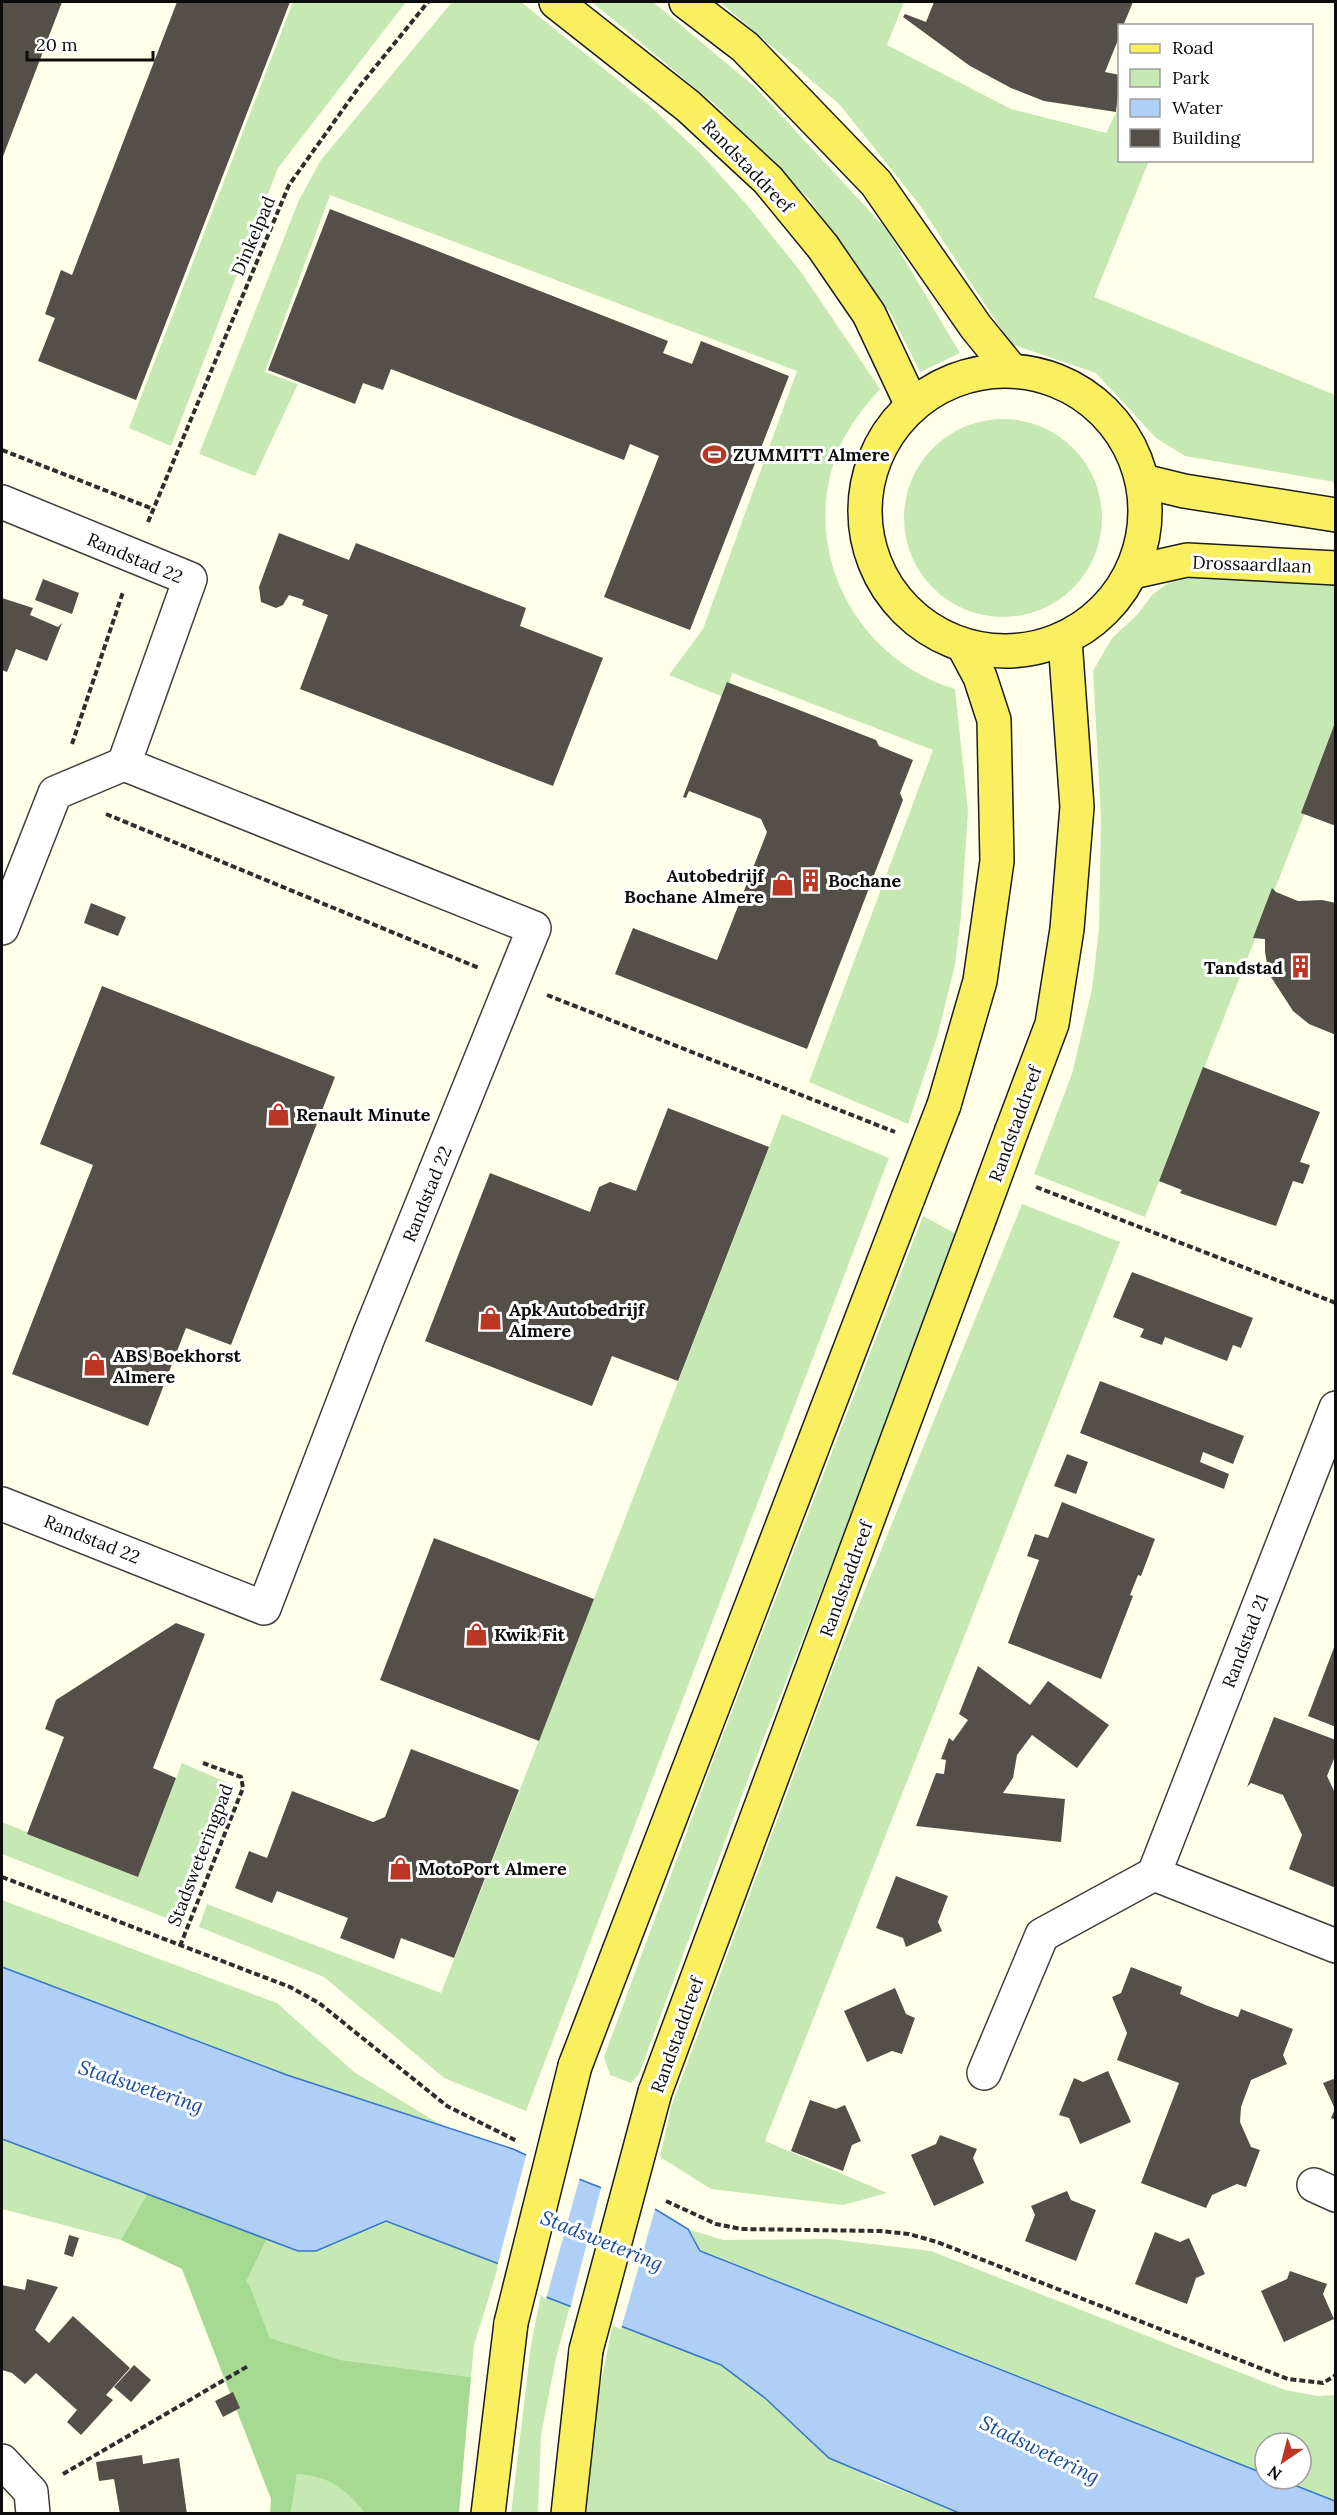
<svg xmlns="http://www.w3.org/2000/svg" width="1337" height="2515" viewBox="0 0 1337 2515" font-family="Lora,serif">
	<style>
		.green { fill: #c6e9b4 }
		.forest { fill: #a6da93 }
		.water { fill: #afcff6; stroke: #3575ce; stroke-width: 1.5 }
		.pier { fill: #ffffea }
		.building { fill: #544f48 }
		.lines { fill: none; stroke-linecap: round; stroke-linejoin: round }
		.minor-casing { stroke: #3f3f3f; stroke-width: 36 }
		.major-casing { stroke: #1d1d1d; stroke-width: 36 }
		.path { stroke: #2e2e2e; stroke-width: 4; stroke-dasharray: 6 3; stroke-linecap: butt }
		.minor { stroke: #fff; stroke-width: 33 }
		.major { stroke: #faf05f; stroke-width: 33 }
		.major-bridge-casing { stroke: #1d1d1d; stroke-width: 36; stroke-linecap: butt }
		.major-bridge { stroke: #faf05f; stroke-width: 33 }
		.labels { text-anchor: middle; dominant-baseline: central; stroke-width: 6; stroke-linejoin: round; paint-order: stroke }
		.street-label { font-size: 18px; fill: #0c0c0c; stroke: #fff }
		.poi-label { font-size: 18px; font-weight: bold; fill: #0c0c0c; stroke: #fff; text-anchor: start }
		.water-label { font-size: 20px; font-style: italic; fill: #15499d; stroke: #fff }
	</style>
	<rect width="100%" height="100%" fill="#ffffea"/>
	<g class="green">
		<polygon points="293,2 406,2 278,168 171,446 129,428"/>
		<path d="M452,2h69l128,103 52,49 46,51 54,67 79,117c-15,17 -29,34 -39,55 -45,100 12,214 114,245l13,122 -7,105 -6,49 -17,69 -30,90 -99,-42 124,-332 -201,-77 -6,25 -57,-23 34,-46 94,-258 -467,-176 -65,177 33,12 -43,92 -56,-22 100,-254 22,-40z"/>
		<polygon points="592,2 653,2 755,87 887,230 960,353 920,372 891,314 809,199 718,107"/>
		<polygon points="720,2 904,2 887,45 1011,109 1106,133 1119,107 1120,160 1149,161 1094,297 1335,395 1335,482 1185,456 1156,438 1096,373 1011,344 919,204 840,105"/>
		<circle cx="1003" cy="518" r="99"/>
		<polygon points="1213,573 1335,582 1335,737 1145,1217 1034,1174 1072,1074 1092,989 1099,929 1101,816 1093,671 1112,638 1138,614 1152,595 1168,583"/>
		<polygon points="782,1114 889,1158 526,2111 444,2078 324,1977 199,1927 207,1904 441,1993"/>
		<polygon points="1022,1204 1120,1242 765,2141 887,2193 843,2205 711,2189 660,2157 671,2107 836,1661"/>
		<polygon points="923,1216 960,1236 751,1771 639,2074 631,2083 610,2075 604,2057 711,1766"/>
		<polygon points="182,1763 228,1783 174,1921 2,1854 2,1822 138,1877"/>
		<polygon points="2,1900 277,2003 354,2072 448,2129 287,2075 2,1967"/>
		<polygon points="2,2139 147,2194 121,2240 2,2209"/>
		<polygon points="386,2221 499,2264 474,2345 471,2377 341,2360 270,2338 249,2284 246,2282 267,2239 298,2251 316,2251"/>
		<polygon points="688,2229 723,2240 830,2239 931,2251 1285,2390 1318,2396 1335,2395 1335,2501 1279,2479 1301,2479 1301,2443 1265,2443 1265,2474 700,2251"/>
		<polygon points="541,2295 570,2306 556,2358 541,2435 538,2513 511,2514 531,2345"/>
		<polygon points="613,2322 721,2365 873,2479 959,2513 586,2514 597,2403"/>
		<path d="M297,2474c35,4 46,13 68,39l-74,1z"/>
	</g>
	<path class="forest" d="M147,2194l120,45 -21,43 3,2 21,54 71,22 130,17 -12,136h-94c-22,-26 -33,-35 -68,-39l-6,39h-21l1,-14 -89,-230 -61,-29z"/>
	<polygon class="water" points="2,1967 287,2075 513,2149 579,2179 655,2209 688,2229 700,2251 1265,2474 1265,2479 1279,2479 1335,2501 1335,2513 959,2513 829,2458 765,2398 721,2365 541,2295 499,2264 386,2221 316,2251 298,2251 2,2139"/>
	<g class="pier">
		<polygon points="527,2152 580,2177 546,2299 497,2267"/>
		<polygon points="602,2184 656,2206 621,2329 570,2309"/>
	</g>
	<g class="building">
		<polygon points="2,2 62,2 2,159"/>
		<polygon points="177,2 290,2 136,400 38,361 55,318 45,314 61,270 72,275"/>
		<polygon points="934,2 1133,2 1123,26 1120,26 1120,35 1105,72 1120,75 1116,112 1044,101 1011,88 970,66 903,17 905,14 926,22"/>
		<polygon points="330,209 668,341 663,353 692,364 701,341 789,376 690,630 604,597 659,456 630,444 624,460 391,369 383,390 363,383 355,404 268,370"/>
		<polygon points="279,533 349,560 356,543 526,608 520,626 603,658 553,786 300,689 328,615 302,605 304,600 289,595 283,605 276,608 261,602 259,587"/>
		<polygon points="43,579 79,593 72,614 35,600"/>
		<polygon points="2,598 33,608 30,615 58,627 62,623 47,661 16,649 7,672 2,670"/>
		<polygon points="727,682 876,740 879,746 913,760 900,793 903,800 807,1049 615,974 633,928 717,960 767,832 761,819 689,791 686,798 683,797"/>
		<polygon points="1335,723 1336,723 1336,826 1301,813"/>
		<polygon points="1272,888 1276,892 1298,901 1322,900 1336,903 1336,1035 1309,1024 1293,1011 1269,974 1265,952 1265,939 1253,938"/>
		<polygon points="91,903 126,917 118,936 84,923"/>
		<polygon points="102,986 335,1077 231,1345 186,1328 148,1426 12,1374 93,1165 40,1144"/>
		<polygon points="1203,1067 1320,1112 1300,1162 1310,1165 1303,1184 1293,1181 1276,1226 1180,1193 1182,1190 1159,1181"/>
		<polygon points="668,1108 769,1147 678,1381 612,1356 592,1406 425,1341 490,1173 590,1212 599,1187 610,1182 636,1191"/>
		<polygon points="1132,1272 1253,1318 1241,1348 1233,1345 1227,1361 1165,1337 1162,1345 1140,1337 1144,1329 1113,1317"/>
		<polygon points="1100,1381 1244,1436 1233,1464 1203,1452 1200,1462 1229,1474 1224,1489 1080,1433"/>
		<polygon points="1067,1454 1088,1462 1076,1494 1054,1486"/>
		<polygon points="1062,1502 1155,1539 1141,1576 1138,1575 1130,1595 1133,1596 1101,1679 1008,1643 1039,1560 1027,1556 1035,1534 1048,1538"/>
		<polygon points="434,1538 594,1599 539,1741 380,1680"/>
		<polygon points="176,1623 205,1634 153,1768 176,1778 138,1877 27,1834 64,1737 45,1729 56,1700"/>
		<polygon points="1335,1645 1336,1645 1336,1727 1308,1716"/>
		<polygon points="978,1666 1030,1705 1048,1681 1109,1725 1077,1768 1032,1735 1017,1755 1013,1778 1003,1793 1065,1799 1061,1842 916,1826 936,1773 944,1774 946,1760 941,1759 949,1738 953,1741 968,1720 959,1714"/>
		<polygon points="1274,1717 1336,1740 1336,1754 1327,1776 1336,1795 1336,1888 1289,1869 1302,1835 1283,1795 1251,1783 1247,1787"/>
		<polygon points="411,1749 519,1790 454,1958 401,1938 394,1959 340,1938 348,1918 277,1891 272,1903 235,1888 249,1851 267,1858 292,1791 373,1822 385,1817"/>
		<polygon points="896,1876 948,1896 938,1922 942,1931 906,1947 903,1938 876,1928"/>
		<polygon points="1131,1967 1182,1987 1180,1994 1208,2006 1238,2017 1241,2009 1293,2029 1283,2055 1287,2064 1251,2080 1241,2107 1240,2122 1251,2147 1260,2150 1246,2187 1237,2184 1212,2195 1206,2208 1141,2183 1179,2083 1117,2060 1127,2033 1112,1997 1121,1993"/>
		<polygon points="895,1988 906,2014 915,2018 902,2054 892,2051 867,2062 844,2011"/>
		<polygon points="1108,2071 1131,2122 1080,2144 1069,2118 1059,2115 1074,2078 1083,2082"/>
		<polygon points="1336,2078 1336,2120 1331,2118 1335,2109 1323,2083"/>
		<polygon points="810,2100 836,2109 845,2105 861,2141 852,2145 843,2171 791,2151"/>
		<polygon points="940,2135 977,2149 973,2158 984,2183 934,2206 911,2155 936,2144"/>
		<polygon points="1067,2191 1071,2200 1096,2210 1076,2261 1025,2241 1035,2215 1031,2206"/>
		<polygon points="1155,2232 1180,2242 1189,2238 1205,2274 1196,2278 1187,2304 1135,2284"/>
		<polygon points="69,2235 79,2238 73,2257 64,2254"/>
		<polygon points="1290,2271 1327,2284 1323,2294 1334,2319 1284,2342 1261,2291 1287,2279"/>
		<polygon points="27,2279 58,2287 35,2330 49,2343 73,2316 130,2368 106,2395 113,2400 81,2435 67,2422 77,2410 36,2373 25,2384 12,2373 2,2370 2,2285 25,2290"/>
		<polygon points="134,2365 151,2380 131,2402 114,2387"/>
		<polygon points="233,2392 240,2408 223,2417 215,2401"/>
		<polygon points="142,2455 143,2464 179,2458 187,2514 120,2514 114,2479 99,2481 96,2462"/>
	</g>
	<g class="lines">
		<defs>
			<g id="minor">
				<polyline points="2,502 190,579 124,764 534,928 369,1335 264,1608 2,1504"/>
				<polyline points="2,928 55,793 124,764"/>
				<polyline points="1154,1874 1336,1408"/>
				<polyline points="984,2073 1042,1935 1154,1874 1336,1946"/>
				<polyline points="1314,2185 1336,2195"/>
				<polyline points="2,2461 31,2492 33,2514"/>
			</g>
			<g id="major">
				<polyline points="556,2 688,106 768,180 823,247 869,314 911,403"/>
				<polyline points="686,2 745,47 876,183 976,327 1011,370"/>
				<circle cx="1005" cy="511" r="140"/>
				<polyline points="1143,481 1184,491 1336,515"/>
				<polyline points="1133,572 1187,560 1336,568"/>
				<polyline points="944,1105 980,981 997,861 994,720 980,677 964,647"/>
				<polyline points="1012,1130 1052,1024 1067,929 1077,807 1065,640"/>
				<polyline points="575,2066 908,1198"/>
				<polyline points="655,2092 977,1225"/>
				<polyline points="488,2514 511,2323"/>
				<polyline points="568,2514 586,2350"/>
			</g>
		</defs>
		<use href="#minor" class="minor-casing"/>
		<use href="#major" class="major-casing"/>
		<g class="path">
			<polyline points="2,450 153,509"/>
			<polyline points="148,522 289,185 359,87 428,2"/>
			<polyline points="72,744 123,592"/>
			<polyline points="106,814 479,968"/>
			<polyline points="547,995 895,1132"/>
			<polyline points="1036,1187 1336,1303"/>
			<polyline points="2,1877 290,1987 319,2003 447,2106 517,2141"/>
			<polyline points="180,1946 243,1788 241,1777 203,1763"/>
			<polyline points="666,2201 716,2224 741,2229 880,2231 909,2234 937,2242 1288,2379 1323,2383 1336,2375"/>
			<polyline points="63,2474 248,2366"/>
		</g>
		<use href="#minor" class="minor"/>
		<use href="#major" class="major"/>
		<defs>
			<g id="major-bridge">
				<polyline points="908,1198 944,1105"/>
				<polyline points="977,1225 1012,1130"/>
				<polyline points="511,2323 575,2066"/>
				<polyline points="586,2350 655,2092"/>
			</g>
		</defs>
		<use href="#major-bridge" class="major-bridge-casing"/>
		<use href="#major-bridge" class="major-bridge"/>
	</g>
	<defs>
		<symbol id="stadium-bare" viewBox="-9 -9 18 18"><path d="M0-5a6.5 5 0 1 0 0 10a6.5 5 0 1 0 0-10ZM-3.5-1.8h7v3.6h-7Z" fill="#bc3723" stroke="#fff" stroke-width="2.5" paint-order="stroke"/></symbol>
		<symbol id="building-bare" viewBox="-9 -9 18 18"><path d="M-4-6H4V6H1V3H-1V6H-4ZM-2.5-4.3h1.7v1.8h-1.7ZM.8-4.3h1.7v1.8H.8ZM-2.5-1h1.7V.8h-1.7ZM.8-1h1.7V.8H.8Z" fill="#bc3723" stroke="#fff" stroke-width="2.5" paint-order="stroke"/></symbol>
		<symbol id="shop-bare" viewBox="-9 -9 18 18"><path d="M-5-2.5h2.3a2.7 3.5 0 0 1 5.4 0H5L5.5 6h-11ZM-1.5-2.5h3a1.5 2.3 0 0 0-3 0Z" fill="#bc3723" stroke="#fff" stroke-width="2.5" paint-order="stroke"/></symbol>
	</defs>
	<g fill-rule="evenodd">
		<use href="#stadium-bare" x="698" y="438" width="33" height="33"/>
		<use href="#building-bare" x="794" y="864" width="33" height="33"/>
		<use href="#shop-bare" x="766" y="868" width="33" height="33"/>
		<use href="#building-bare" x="1284" y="950" width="33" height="33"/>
		<use href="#shop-bare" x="262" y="1098" width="33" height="33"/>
		<use href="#shop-bare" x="474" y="1302" width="33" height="33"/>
		<use href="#shop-bare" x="78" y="1348" width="33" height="33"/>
		<use href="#shop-bare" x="460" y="1618" width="33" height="33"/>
		<use href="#shop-bare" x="384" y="1852" width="33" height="33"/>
	</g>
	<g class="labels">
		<g class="street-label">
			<text transform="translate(748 166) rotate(46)">Randstaddreef</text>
			<text transform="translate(253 236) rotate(-67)">Dinkelpad</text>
			<text transform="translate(135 558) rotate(23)">Randstad 22</text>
			<text transform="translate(1252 564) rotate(2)">Drossaardlaan</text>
			<text transform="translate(1015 1124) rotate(-70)">Randstaddreef</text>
			<text transform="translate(427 1194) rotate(-68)">Randstad 22</text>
			<text transform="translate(92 1539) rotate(22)">Randstad 22</text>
			<text transform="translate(846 1579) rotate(-70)">Randstaddreef</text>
			<text transform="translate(1245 1641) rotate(-69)">Randstad 21</text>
			<text transform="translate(200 1855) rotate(-69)">Stadsweteringpad</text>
			<text transform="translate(677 2035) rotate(-70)">Randstaddreef</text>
		</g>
		<g class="poi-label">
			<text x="733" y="454">ZUMMITT Almere</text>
			<text x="764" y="875" text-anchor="end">Autobedrijf<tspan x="764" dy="21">Bochane Almere</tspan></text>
			<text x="828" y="880">Bochane</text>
			<text x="1283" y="967" text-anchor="end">Tandstad</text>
			<text x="296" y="1114">Renault Minute</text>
			<text x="509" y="1309">Apk Autobedrijf<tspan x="509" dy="21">Almere</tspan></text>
			<text x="113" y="1355">ABS Boekhorst<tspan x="113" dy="21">Almere</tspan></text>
			<text x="494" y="1634">Kwik Fit</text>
			<text x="418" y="1868">MotoPort Almere</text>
		</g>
		<g class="water-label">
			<text transform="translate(141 2086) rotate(18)">Stadswetering</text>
			<text transform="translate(602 2240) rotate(22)">Stadswetering</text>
			<text transform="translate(1040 2449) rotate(26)">Stadswetering</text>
		</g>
	</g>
	<rect width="1337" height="2515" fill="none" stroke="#0c0c0c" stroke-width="6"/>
	<rect x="1118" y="24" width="195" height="138" fill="#ffffff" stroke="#9e9e9e" stroke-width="1.5"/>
	<rect x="1130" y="44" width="30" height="9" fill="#faf05f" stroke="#9e9e9e" stroke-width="1.5"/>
	<text x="1172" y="54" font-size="18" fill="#0c0c0c">Road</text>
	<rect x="1130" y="69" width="30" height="18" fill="#c6e9b4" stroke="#9e9e9e" stroke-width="1.5"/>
	<text x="1172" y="84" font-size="18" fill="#0c0c0c">Park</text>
	<rect x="1130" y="99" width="30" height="18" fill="#afcff6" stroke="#9e9e9e" stroke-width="1.5"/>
	<text x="1172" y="114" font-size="18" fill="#0c0c0c">Water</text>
	<rect x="1130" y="129" width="30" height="18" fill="#544f48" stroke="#9e9e9e" stroke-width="1.5"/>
	<text x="1172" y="144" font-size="18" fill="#0c0c0c">Building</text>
	<g transform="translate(1283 2461) rotate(215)"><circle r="28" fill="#ffffff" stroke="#9e9e9e" stroke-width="1.5"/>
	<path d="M0-4.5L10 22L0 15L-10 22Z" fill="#bc3723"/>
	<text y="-9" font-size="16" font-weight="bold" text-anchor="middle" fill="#0c0c0c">N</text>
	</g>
	<path d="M27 51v9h126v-9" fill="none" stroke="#0c0c0c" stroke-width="3"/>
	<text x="36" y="51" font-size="18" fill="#0c0c0c" stroke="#ffffff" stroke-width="4.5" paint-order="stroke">20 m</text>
</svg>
